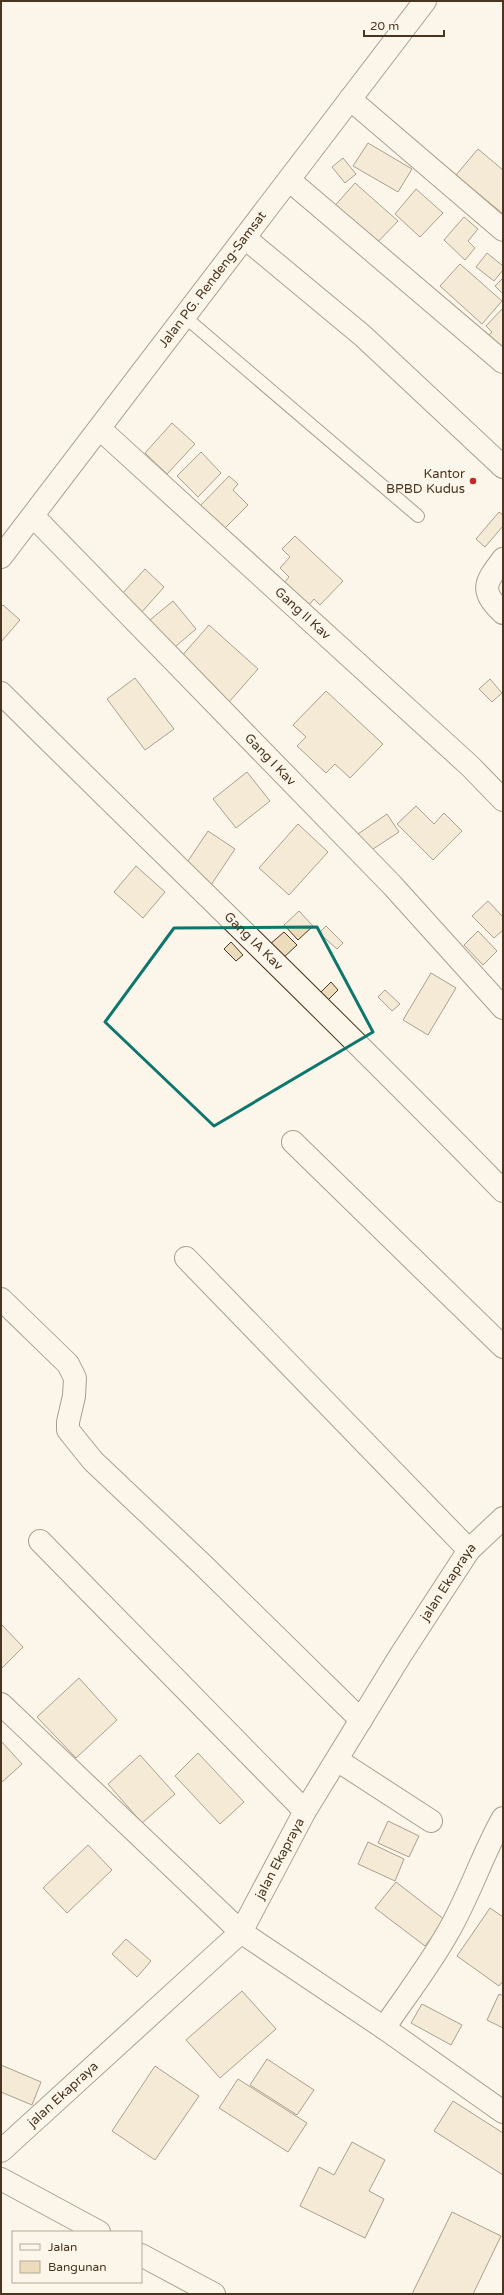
<svg xmlns="http://www.w3.org/2000/svg" width="504" height="2295" viewBox="0 0 504 2295" font-family="'Varela Round',sans-serif">
	<style>
		.building { fill: #ecdcbc; stroke: #4a3520 }
		.lines { fill: none; stroke-linecap: round; stroke-linejoin: round }
		.service-casing { stroke: #4a3520; stroke-width: 14 }
		.minor-casing { stroke: #4a3520; stroke-width: 24 }
		.secondary-casing { stroke: #4a3520; stroke-width: 24 }
		.service { stroke: #fbf6e9; stroke-width: 12 }
		.minor { stroke: #fbf6e9; stroke-width: 22 }
		.secondary { stroke: #fbf6e9; stroke-width: 22 }
		.marked { fill: none; stroke: #0f766e; stroke-width: 3; stroke-linejoin: round }
		.poi-dot { fill: #c62828; stroke: #fbf6e9; stroke-width: 1.5 }
		.labels { text-anchor: middle; dominant-baseline: central; stroke-width: 3; stroke-linejoin: round; paint-order: stroke }
		.street-label { font-size: 13px; fill: #4a3520; stroke: #fbf6e9 }
		.poi-label { font-size: 13px; fill: #4a3520; stroke: #fbf6e9; text-anchor: end }
	</style>
	<rect width="100%" height="100%" fill="#fbf6e9"/>
	<g class="building">
		<polygon points="368,143 412,169 398,192 353,166"/>
		<polygon points="478,149 503,170 503,214 456,175"/>
		<polygon points="343,158 356,174 345,183 332,167"/>
		<polygon points="355,183 398,221 374,246 332,209"/>
		<polygon points="416,189 443,213 420,237 395,214"/>
		<polygon points="464,217 478,229 468,241 475,248 465,260 444,240"/>
		<polygon points="487,253 503,266 503,270 494,281 476,267"/>
		<polygon points="460,264 502,301 482,324 440,286"/>
		<polygon points="503,278 503,294 495,286"/>
		<polygon points="503,308 503,350 487,337 492,332 486,326"/>
		<polygon points="172,423 195,444 167,474 145,453"/>
		<polygon points="201,452 221,473 198,497 177,476"/>
		<polygon points="229,476 238,484 233,490 248,505 224,529 200,506"/>
		<polygon points="499,512 503,515 503,526 485,547 476,539"/>
		<polygon points="295,536 343,581 320,605 314,599 309,605 284,583 289,577 280,568 290,557 282,549"/>
		<polygon points="145,569 164,587 141,613 121,595"/>
		<polygon points="173,601 196,629 169,652 145,624"/>
		<polygon points="3,605 20,620 1,642 1,607"/>
		<polygon points="209,625 258,669 229,702 180,658"/>
		<polygon points="135,678 174,729 145,750 107,699"/>
		<polygon points="490,679 502,693 492,702 479,689"/>
		<polygon points="326,691 383,744 350,778 335,764 326,773 297,746 306,737 293,725"/>
		<polygon points="247,772 270,801 236,828 213,799"/>
		<polygon points="416,806 434,824 444,813 462,831 433,860 397,824"/>
		<polygon points="387,814 399,832 367,853 355,836"/>
		<polygon points="298,824 328,852 289,895 259,868"/>
		<polygon points="208,831 235,849 209,888 182,870"/>
		<polygon points="136,866 165,892 143,918 114,892"/>
		<polygon points="488,901 503,917 503,930 494,938 472,916"/>
		<polygon points="299,911 313,926 298,940 284,925"/>
		<polygon points="326,926 343,943 337,949 319,933"/>
		<polygon points="478,931 497,951 483,965 464,945"/>
		<polygon points="284,932 297,945 282,959 269,945"/>
		<polygon points="231,942 243,955 236,961 224,949"/>
		<polygon points="431,973 456,988 428,1035 403,1020"/>
		<polygon points="331,982 338,990 328,1000 321,992"/>
		<polygon points="385,990 400,1004 392,1011 378,997"/>
		<polygon points="1,1624 23,1647 1,1669"/>
		<polygon points="79,1678 117,1720 76,1758 37,1717"/>
		<polygon points="1,1741 22,1764 1,1783"/>
		<polygon points="198,1753 244,1802 220,1824 175,1776"/>
		<polygon points="140,1755 175,1794 142,1823 108,1784"/>
		<polygon points="388,1821 419,1836 409,1857 378,1843"/>
		<polygon points="368,1842 404,1859 395,1881 358,1864"/>
		<polygon points="88,1845 112,1870 67,1913 43,1888"/>
		<polygon points="396,1882 445,1920 425,1946 375,1908"/>
		<polygon points="490,1908 503,1917 503,1981 499,1986 457,1956"/>
		<polygon points="126,1939 151,1961 137,1977 112,1954"/>
		<polygon points="242,1991 276,2029 220,2078 186,2040"/>
		<polygon points="499,1994 503,1996 503,2028 487,2020"/>
		<polygon points="422,2004 462,2025 451,2045 411,2023"/>
		<polygon points="267,2059 314,2090 297,2115 250,2085"/>
		<polygon points="1,2065 41,2082 32,2105 1,2092"/>
		<polygon points="155,2066 199,2096 155,2160 112,2131"/>
		<polygon points="238,2079 307,2123 288,2152 219,2108"/>
		<polygon points="453,2101 503,2133 503,2175 434,2131"/>
		<polygon points="352,2142 385,2160 369,2191 384,2199 365,2238 300,2206 319,2167 334,2175"/>
		<polygon points="452,2212 501,2236 473,2294 412,2294"/>
	</g>
	<g class="lines">
		<defs>
			<polyline id="service" points="185,317 418,516"/>
			<g id="minor">
				<polyline points="350,99 503,230"/>
				<polyline points="289,180 503,362"/>
				<polyline points="245,238 363,336 503,467"/>
				<path id="s1" d="M100,429l370,337 33,34"/>
				<path id="s2" d="M33,516l359,369 111,123"/>
				<path id="s3" d="M1,557l424,-556"/>
				<path d="M503,559c-18,24 -24,31 0,54"/>
				<path id="s4" d="M1,693c167,166 338,329 502,498"/>
				<polyline points="293,1142 503,1347"/>
				<polyline points="186,1258 469,1550"/>
				<polyline points="1,1299 68,1364 75,1378 74,1396 68,1422 68,1430 93,1461 203,1565 361,1720"/>
				<polyline points="40,1541 305,1811"/>
				<polyline points="1,1704 241,1932 384,2028 503,2112"/>
				<polyline points="337,1760 431,1821"/>
				<path d="M384,2028c21,-31 45,-62 63,-94 22,-37 35,-79 56,-116"/>
				<path id="s5" d="M1,2151l240,-219 64,-121 95,-155 69,-106 34,-32"/>
			</g>
			<g id="secondary">
				<polyline points="1,2179 99,2232"/>
				<polyline points="141,2255 214,2294"/>
			</g>
		</defs>
		<use href="#service" class="service-casing"/>
		<use href="#minor" class="minor-casing"/>
		<use href="#secondary" class="secondary-casing"/>
		<use href="#service" class="service"/>
		<use href="#minor" class="minor"/>
		<use href="#secondary" class="secondary"/>
	</g>
	<path d="M0 0H504V2295H0ZM317,927l56,105 -159,94 -109,-104 69,-94z" fill="#fbf6e9" fill-opacity=".55" fill-rule="evenodd"/>
	<path class="marked" d="M317,927l56,105 -159,94 -109,-104 69,-94z"/>
	<circle class="poi-dot" cx="473" cy="481" r="4"/>
	<g class="labels">
		<g class="street-label">
			<text stroke="none"><textPath href="#s3" startOffset="349">Jalan PG. Rendeng-Samsat</textPath></text>
			<text stroke="none"><textPath href="#s1" startOffset="274">Gang II Kav</textPath></text>
			<text stroke="none"><textPath href="#s2" startOffset="340">Gang I Kav</textPath></text>
			<text stroke="none"><textPath href="#s4" startOffset="354">Gang IA Kav</textPath></text>
			<text stroke="none"><textPath href="#s5" startOffset="732">jalan Ekapraya</textPath></text>
			<text stroke="none"><textPath href="#s5" startOffset="408">jalan Ekapraya</textPath></text>
			<text stroke="none"><textPath href="#s5" startOffset="84">jalan Ekapraya</textPath></text>
		</g>
		<g class="poi-label">
			<text x="465" y="474">Kantor<tspan x="465" dy="15">BPBD Kudus</tspan></text>
		</g>
	</g>
	<rect width="504" height="2295" fill="none" stroke="#4a3520" stroke-width="4"/>
	<rect x="12" y="2231" width="130" height="52" fill="#fbf6e9" stroke="#b4a999"/>
	<rect x="20" y="2244" width="20" height="6" fill="#fbf6e9" stroke="#b4a999"/>
	<text x="48" y="2251" font-size="12" fill="#4a3520">Jalan</text>
	<rect x="20" y="2261" width="20" height="12" fill="#ecdcbc" stroke="#b4a999"/>
	<text x="48" y="2271" font-size="12" fill="#4a3520">Bangunan</text>
	<path d="M364 30v6h80v-6" fill="none" stroke="#4a3520" stroke-width="2"/>
	<text x="370" y="30" font-size="12" fill="#4a3520" stroke="#fbf6e9" stroke-width="3" paint-order="stroke">20 m</text>
</svg>
